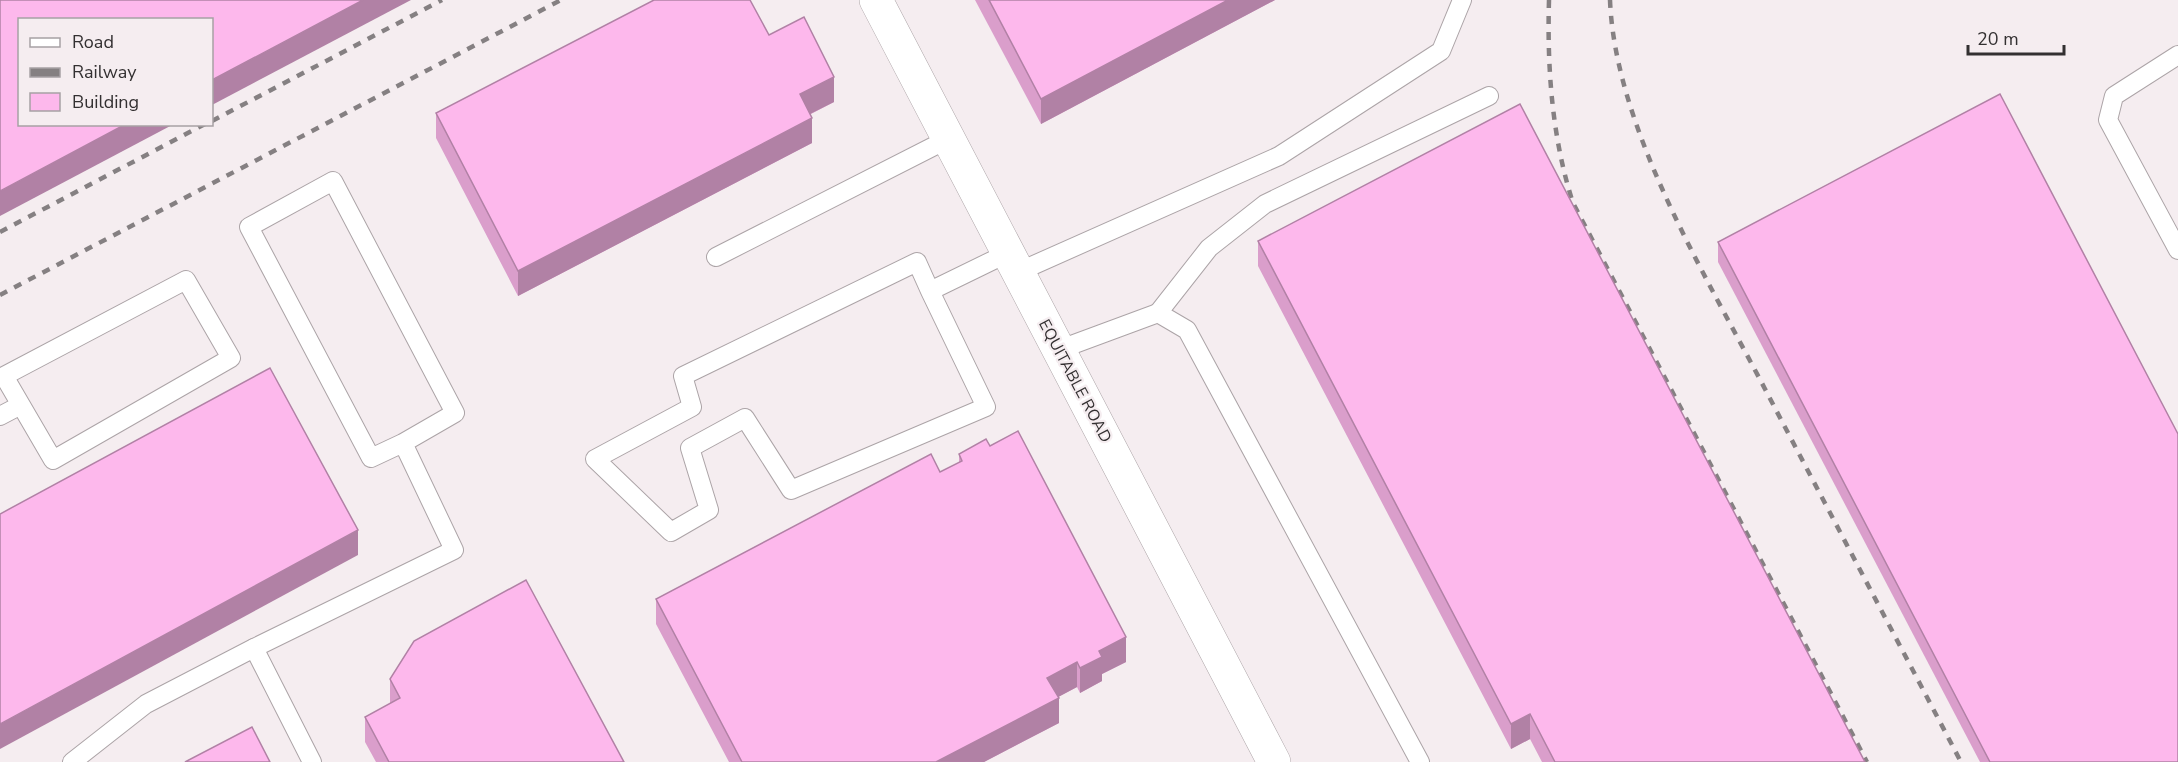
<svg xmlns="http://www.w3.org/2000/svg" width="2178" height="762" viewBox="0 0 2178 762" font-family="'Nunito Sans',sans-serif">
	<style>
		.lines { fill: none; stroke-linecap: round; stroke-linejoin: round }
		.service-casing { stroke: #aca4a7; stroke-width: 20 }
		.minor-casing { stroke: #aca4a7; stroke-width: 34 }
		.service { stroke: #fff; stroke-width: 18 }
		.minor { stroke: #fff; stroke-width: 33 }
		.rail { stroke: #858082; stroke-width: 4.5; stroke-dasharray: 8 8; stroke-linecap: butt }
		.wall { fill: #da9ecb }
		.shaded-wall { fill: #b181a5 }
		.building { fill: #fdb8ec; stroke: #b181a5; stroke-width: 1.5 }
		.labels { text-anchor: middle; dominant-baseline: central; stroke-width: 4.5; stroke-linejoin: round; paint-order: stroke }
		.street-label { font-size: 16px; fill: #333031; stroke: #f5edf0 }
	</style>
	<rect width="100%" height="100%" fill="#f5edf0"/>
	<g class="lines">
		<defs>
			<g id="service">
				<polyline points="2178,55 2114,96 2108,120 2178,250"/>
				<polyline points="716,257 948,139"/>
				<polyline points="1018,272 1279,156 1441,51 1462,0"/>
				<polygon points="186,280 231,358 53,460 4,376"/>
				<polyline points="930,291 986,407 791,490 745,418 690,448 709,510 671,532 595,459 692,407 683,376 917,262 930,291 1008,253"/>
				<polyline points="1158,313 1209,248 1265,204 1489,96"/>
				<polyline points="1058,350 1158,313 1187,330 1420,762"/>
				<polyline points="0,416 19,406"/>
				<polyline points="254,648 454,550 403,443 371,458 249,227 333,181 455,413 403,443"/>
				<polyline points="72,762 146,704 254,648 312,762"/>
			</g>
			<polyline id="minor" points="876,0 1274,762"/>
		</defs>
		<use href="#service" class="service-casing"/>
		<use href="#minor" class="minor-casing"/>
		<use href="#service" class="service"/>
		<use href="#minor" class="minor"/>
		<g class="rail">
			<path d="M1549,0c-2,68 3,138 24,203l294,559"/>
			<path d="M1610,0c5,128 96,276 155,389 65,124 131,249 196,373"/>
			<polyline points="212,121 442,0"/>
			<polyline points="0,232 205,124"/>
			<polyline points="0,295 561,0"/>
		</g>
	</g>
	<g class="wall">
		<polygon points="975,0 1275,0 1041,124"/>
		<polygon points="769,35 834,102 811,114 812,143 518,296 436,138 436,113"/>
		<polygon points="1258,241 1865,762 1542,762 1530,739 1511,749 1258,266"/>
		<polygon points="1718,242 2178,762 1980,762 1718,262"/>
		<polygon points="959,454 1126,662 1102,674 1102,681 1080,693 1077,687 1058,697 1059,723 984,762 729,762 656,624 656,599 940,472 959,463"/>
		<polygon points="390,679 624,762 376,762 365,742 365,717 390,704"/>
	</g>
	<g class="shaded-wall">
		<polygon points="363,0 411,0 212,105 212,80"/>
		<polygon points="1228,0 1275,0 1041,124 1041,99"/>
		<polygon points="834,77 834,102 800,119 800,94"/>
		<polygon points="812,118 812,143 518,296 518,271"/>
		<polygon points="126,124 174,124 0,216 0,191"/>
		<polygon points="358,530 358,555 0,749 0,724"/>
		<polygon points="1126,637 1126,662 1102,674 1102,681 1080,693 1080,668 1099,651"/>
		<polygon points="1077,662 1077,687 1047,703 1047,678"/>
		<polygon points="1059,698 1059,723 984,762 936,762"/>
		<polygon points="1530,714 1530,739 1511,749 1511,724"/>
	</g>
	<g class="building">
		<polygon points="0,0 363,0 212,80 212,20 20,20 20,124 126,124 0,191"/>
		<polygon points="654,0 750,0 769,35 804,17 834,77 800,94 812,118 518,271 436,113"/>
		<polygon points="989,0 1228,0 1041,99"/>
		<polygon points="2000,94 2178,434 2178,762 1990,762 1718,242"/>
		<polygon points="1520,104 1865,762 1555,762 1530,714 1511,724 1258,241"/>
		<polygon points="270,368 358,530 0,724 0,514"/>
		<polygon points="1018,431 1126,637 1099,651 1102,657 1080,668 1077,662 1047,678 1059,698 936,762 742,762 656,599 931,454 940,472 962,461 959,454 986,439 990,446"/>
		<polygon points="526,580 624,762 389,762 365,717 400,698 390,679 414,641"/>
		<polygon points="252,727 270,762 185,762"/>
	</g>
	<g class="labels">
		<g class="street-label">
			<text transform="translate(1075 381) rotate(62)">EQUITABLE ROAD</text>
		</g>
	</g>
	<rect x="18" y="18" width="195" height="108" fill="#f5edf0" stroke="#a7a1a4" stroke-width="1.5"/>
	<rect x="30" y="38" width="30" height="9" fill="#ffffff" stroke="#a7a1a4" stroke-width="1.5"/>
	<text x="72" y="48" font-size="18" fill="#333031">Road</text>
	<rect x="30" y="68" width="30" height="9" fill="#858082" stroke="#a7a1a4" stroke-width="1.5"/>
	<text x="72" y="78" font-size="18" fill="#333031">Railway</text>
	<rect x="30" y="93" width="30" height="18" fill="#fdb8ec" stroke="#a7a1a4" stroke-width="1.5"/>
	<text x="72" y="108" font-size="18" fill="#333031">Building</text>
	<path d="M1968 45v9h96v-9" fill="none" stroke="#333031" stroke-width="3"/>
	<text x="1977" y="45" font-size="18" fill="#333031" stroke="#f5edf0" stroke-width="4.5" paint-order="stroke">20 m</text>
</svg>
